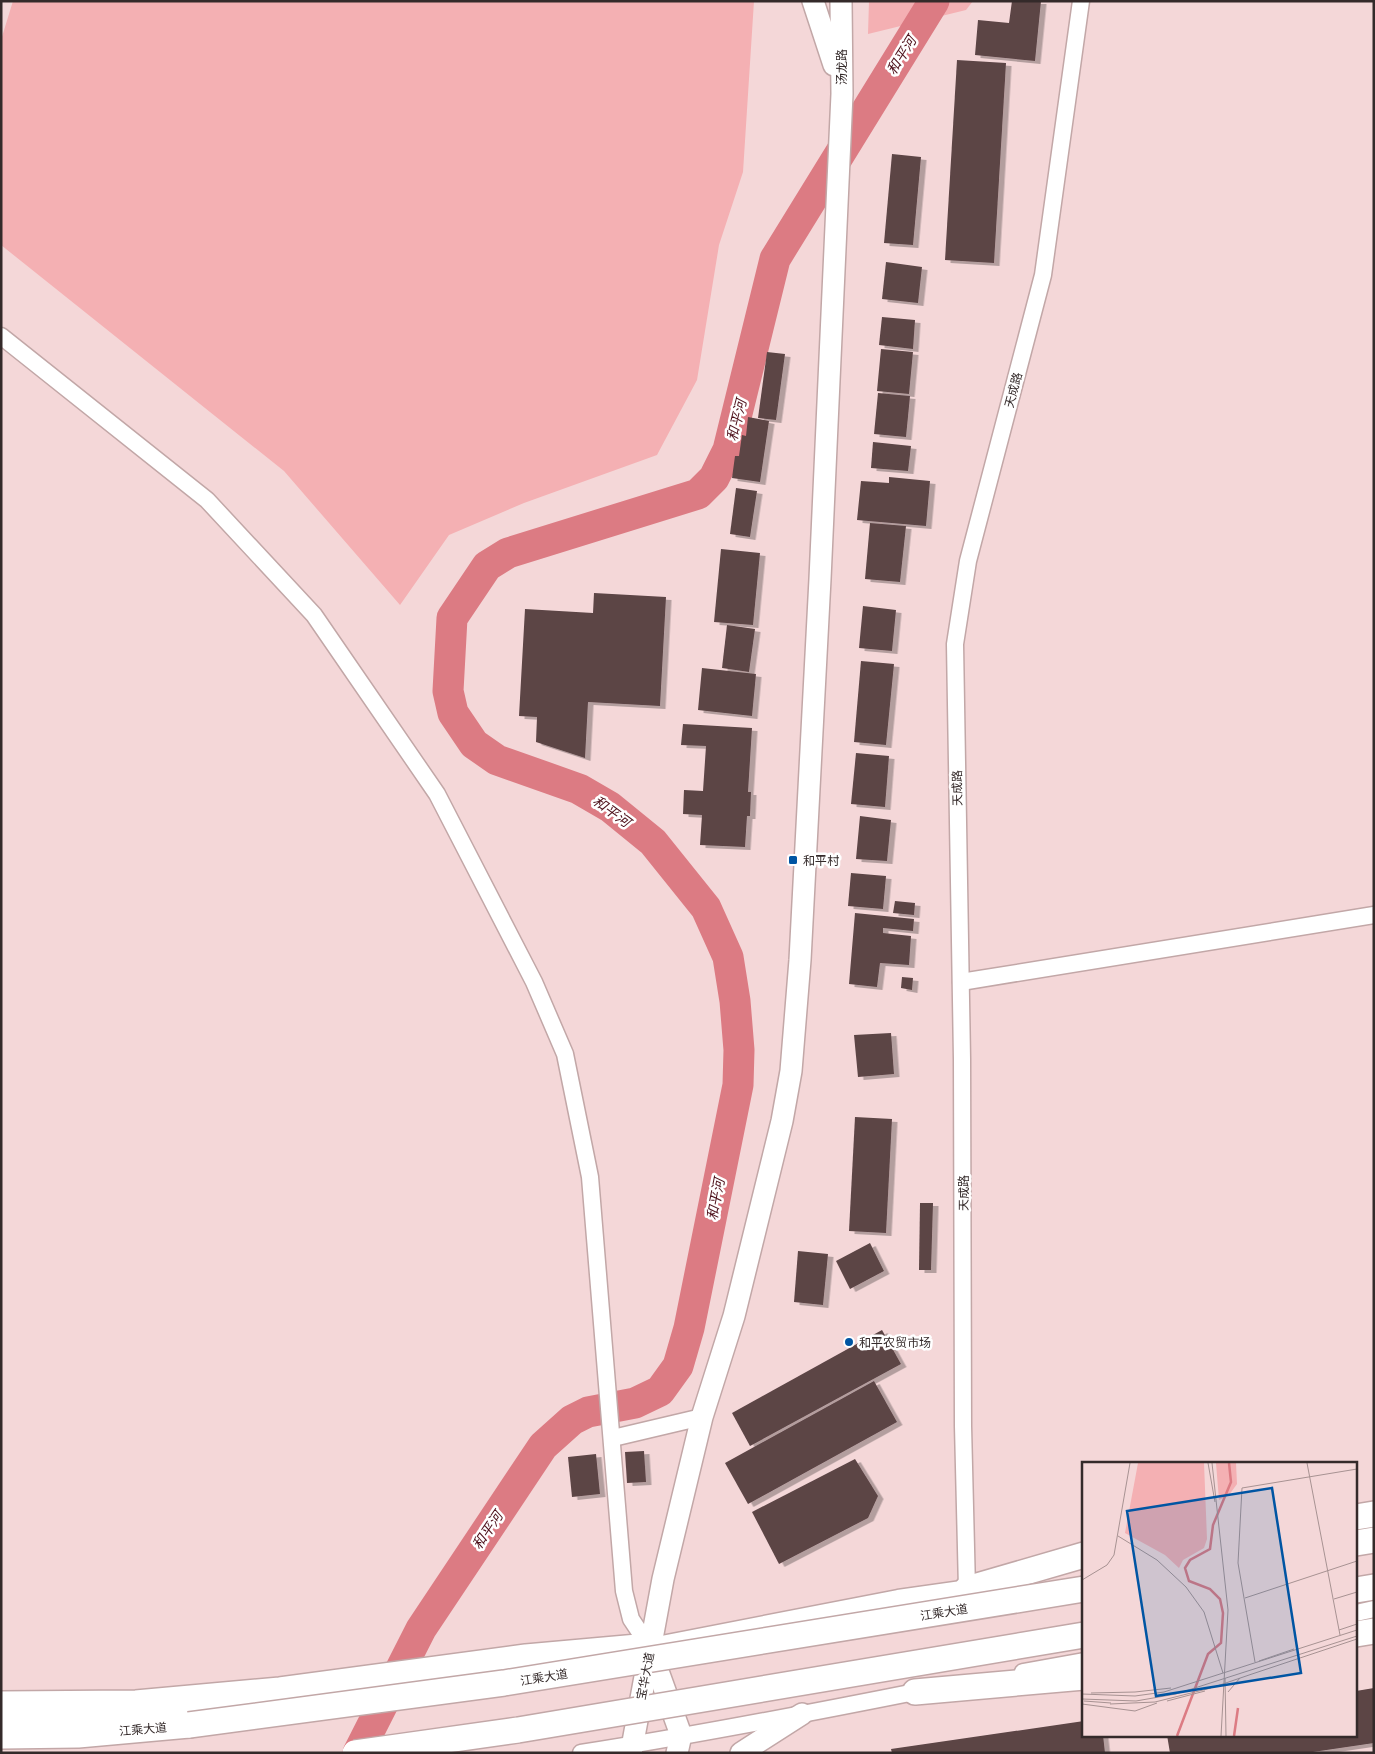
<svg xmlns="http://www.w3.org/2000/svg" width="1375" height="1754" viewBox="0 0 1375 1754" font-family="'Golos Text','Noto Sans SC',sans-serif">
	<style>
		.green { fill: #f4b0b3 }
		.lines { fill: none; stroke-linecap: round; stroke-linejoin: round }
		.river { stroke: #dc7b83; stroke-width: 31 }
		.building { fill: #5b4445; filter: url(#shadow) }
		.minor-casing { stroke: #c2a7a7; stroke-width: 19 }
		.major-casing { stroke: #c2a7a7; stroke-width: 24 }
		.highway-casing { stroke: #c2a7a7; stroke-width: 28 }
		.minor { stroke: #fff; stroke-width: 16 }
		.major { stroke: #fff; stroke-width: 21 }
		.highway { stroke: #fff; stroke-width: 25 }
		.highway-bridge-casing { stroke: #c2a7a7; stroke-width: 28; stroke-linecap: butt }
		.highway-bridge { stroke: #fff; stroke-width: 25 }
		.poi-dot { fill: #0055a3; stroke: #fff; stroke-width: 2 }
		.labels { text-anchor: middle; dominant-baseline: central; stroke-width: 5; stroke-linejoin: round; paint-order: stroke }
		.street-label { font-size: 12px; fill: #342a2a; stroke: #fff }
		.poi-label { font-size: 12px; fill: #342a2a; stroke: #fff; text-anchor: start }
		.water-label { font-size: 14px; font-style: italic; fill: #4d101a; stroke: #fff }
		.inset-river { fill: none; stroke: #dc7b83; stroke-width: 2.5 }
		.inset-road { fill: none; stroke: #a79292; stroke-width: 1 }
		.view { fill: #0055a3; fill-opacity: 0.15; stroke: #0055a3; stroke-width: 2.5 }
		.inset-edge { fill: none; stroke: #342a2a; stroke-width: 2.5 }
	</style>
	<defs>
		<filter id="shadow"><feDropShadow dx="5.5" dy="3" stdDeviation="0" flood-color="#0004"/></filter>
	</defs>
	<rect width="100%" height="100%" fill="#f4d7d8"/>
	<g class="green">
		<polygon points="13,1 754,1 743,172 719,245 697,380 657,455 524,503 449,535 400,605 284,471 1,245 1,40"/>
		<polygon points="869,1 973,1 966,10 868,34"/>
	</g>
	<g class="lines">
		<polyline class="river" points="358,1753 421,1629 543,1446 572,1420 588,1412 635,1403 660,1391 678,1366 689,1328 738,1085 739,1050 735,1001 728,957 706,908 653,842 610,807 579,789 497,760 474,744 453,713 448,691 452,618 487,566 508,553 698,494 714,478 728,450 775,259 934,1"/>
	</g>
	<g class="building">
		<polygon points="1012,1 1041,1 1035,61 975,55 978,20 1009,23"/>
		<polygon points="957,60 1006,63 994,263 945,260"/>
		<polygon points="892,154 921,157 913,245 884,243"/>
		<polygon points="886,262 922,267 918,303 882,299"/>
		<polygon points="882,317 915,320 913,349 879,345"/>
		<polygon points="881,349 913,352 909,394 877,391"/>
		<polygon points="767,352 785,354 776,420 758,418"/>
		<polygon points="878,393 910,396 906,437 874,434"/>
		<polygon points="748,417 769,421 760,482 732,478 735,456 739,456 742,435 746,436"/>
		<polygon points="873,442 911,446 908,471 871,468"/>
		<polygon points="889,477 930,481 926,526 857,520 861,481 889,483"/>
		<polygon points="736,488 757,491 750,537 730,534"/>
		<polygon points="870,523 906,526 900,582 865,579"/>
		<polygon points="721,549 760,553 753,625 714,622"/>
		<polygon points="594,593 666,597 660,706 588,702 585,758 536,742 537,717 519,716 525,609 593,613"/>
		<polygon points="863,606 896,610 892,651 859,648"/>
		<polygon points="727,625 755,629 749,672 722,668"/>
		<polygon points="861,661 894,664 886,745 854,742"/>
		<polygon points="702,668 756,674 752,716 698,710"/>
		<polygon points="683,724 752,728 748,792 751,792 750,816 747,816 745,847 700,845 702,815 683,814 684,790 703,791 706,746 681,745"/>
		<polygon points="856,753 889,756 885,807 851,804"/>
		<polygon points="860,816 891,820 887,861 856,859"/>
		<polygon points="851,873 886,876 883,909 848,906"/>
		<polygon points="895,901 915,903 914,915 893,913"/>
		<polygon points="855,913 914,919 913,931 883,928 883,933 911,936 909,965 880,963 877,987 849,984"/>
		<polygon points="902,977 913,978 912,990 901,988"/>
		<polygon points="891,1033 894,1074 858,1077 854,1035"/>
		<polygon points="855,1117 892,1119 886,1233 849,1231"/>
		<polygon points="920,1203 933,1203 931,1270 919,1270"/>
		<polygon points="870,1243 884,1271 850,1289 836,1261"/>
		<polygon points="798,1251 828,1254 823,1305 794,1302"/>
		<polygon points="882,1330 901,1364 750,1446 732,1413"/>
		<polygon points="874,1381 897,1422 748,1504 725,1463"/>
		<polygon points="644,1451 646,1482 627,1483 625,1452"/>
		<polygon points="596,1454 600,1494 572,1497 568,1457"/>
		<polygon points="855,1459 878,1496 868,1518 779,1564 752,1512"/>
		<polygon points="1374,1688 1374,1743 1306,1753 1170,1753 1167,1735 1356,1735 1356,1691"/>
		<polygon points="1084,1721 1084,1735 1103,1735 1105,1753 892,1753 891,1749"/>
	</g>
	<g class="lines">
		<defs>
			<g id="minor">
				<polyline points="1,336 207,500 314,615 437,794 534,982 565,1054 590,1177 624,1591 631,1619 649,1646"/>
				<polyline points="961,982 1374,915"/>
				<polyline points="613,1438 702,1417"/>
				<polyline points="967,1589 963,1426 962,1059 955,644 968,561 1043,275 1081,1"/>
				<polyline points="1356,1613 1374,1609"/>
				<polyline points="641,1648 898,1598 976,1587"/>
				<polyline points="1023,1672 1084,1661"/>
				<polyline points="1,1723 193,1712 230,1707"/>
				<path d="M581,1753c115,-18 229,-40 344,-63"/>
			</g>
			<g id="major">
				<polyline points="813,1 834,65"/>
				<polyline points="650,1649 681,1735 677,1753"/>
				<polyline points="631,1753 663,1579 702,1417 734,1316 782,1121 791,1071 800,960 820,579 842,94 841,1"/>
				<polyline points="741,1753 802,1714"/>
			</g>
			<g id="highway">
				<polyline points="1356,1517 1374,1514"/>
				<polyline points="1356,1543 1374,1540"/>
				<polyline points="967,1589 1084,1555"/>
				<polyline points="1356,1590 1374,1587"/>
				<polyline points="1356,1634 1374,1631"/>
				<polyline points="915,1692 1084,1677"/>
				<polyline points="1,1704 136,1703 280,1690 526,1657 649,1646"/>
				<polyline points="1,1736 78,1735 189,1725"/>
			</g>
		</defs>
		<use href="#minor" class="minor-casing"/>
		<use href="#major" class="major-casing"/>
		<use href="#highway" class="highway-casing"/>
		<use href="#minor" class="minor"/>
		<use href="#major" class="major"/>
		<use href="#highway" class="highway"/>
		<defs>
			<g id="highway-bridge">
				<polyline points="189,1725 504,1683 1084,1589"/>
				<polyline points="355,1753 518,1730 1084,1635"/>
			</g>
		</defs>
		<use href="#highway-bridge" class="highway-bridge-casing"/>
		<use href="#highway-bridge" class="highway-bridge"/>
	</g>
	<g class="poi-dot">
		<rect x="788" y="855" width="10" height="10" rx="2.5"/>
		<circle cx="849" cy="1342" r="5"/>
	</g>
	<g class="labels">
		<g class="street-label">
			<text transform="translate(841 67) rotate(-90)">汤龙路</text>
			<text transform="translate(1013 390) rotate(-75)">天成路</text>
			<text transform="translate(957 788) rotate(-91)">天成路</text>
			<text transform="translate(963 1193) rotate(-90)">天成路</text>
			<text transform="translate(944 1612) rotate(-9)">江乘大道</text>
			<text transform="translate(645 1676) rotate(-79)">宝华大道</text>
			<text transform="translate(544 1677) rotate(-9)">江乘大道</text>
			<text transform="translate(143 1729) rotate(-5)">江乘大道</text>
		</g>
		<g class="poi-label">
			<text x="803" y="860">和平村</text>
			<text x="859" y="1342">和平农贸市场</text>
		</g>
		<g class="water-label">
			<text transform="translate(901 55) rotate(-58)">和平河</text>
			<text transform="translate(736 420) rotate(-76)">和平河</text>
			<text transform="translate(612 811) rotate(36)">和平河</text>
			<text transform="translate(715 1199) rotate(-79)">和平河</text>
			<text transform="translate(487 1530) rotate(-56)">和平河</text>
		</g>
	</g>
	<g transform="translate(1082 1462)">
		<rect width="275" height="275" fill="#f4d7d8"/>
		<path d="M56,1h66l3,76 -3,9 -21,12 -4,8 -14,-13 -40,-22zM134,1h20l1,21 -8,11 -10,5z" fill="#f4b0b3"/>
		<path class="inset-river" d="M95,274l31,-82 13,-11 2,-30 -3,-14 -10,-10 -21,-8 -4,-13 5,-8 20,-11 3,-24 18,-43 -2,-19M152,274l4,-28"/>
		<path class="inset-road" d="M126,1l7,39M130,1l16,147 -7,126M225,1l33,172M36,74l39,24 29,27 18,25 19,61M0,118l25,-15 7,-10 16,-92M163,136l112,-37M252,137l23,-7M257,168l18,-6M177,199l35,-12M173,200l-17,-99 4,-75 115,-19M170,212l105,-35M143,216l1,58M132,225l38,-13M146,230l12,-14M9,231l44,-1 36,-4M0,232l53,2 29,-4 193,-62M0,237l54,2 40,-7 181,-58M2,239l27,2M85,239l38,-10M0,242l53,7 22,-8M28,242l45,-2 56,-14"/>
		<path class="view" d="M190,26l29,185 -145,23 -29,-185z"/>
		<rect width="275" height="275" class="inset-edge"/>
	</g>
	<rect width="1375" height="1754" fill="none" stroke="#342a2a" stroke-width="5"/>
</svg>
